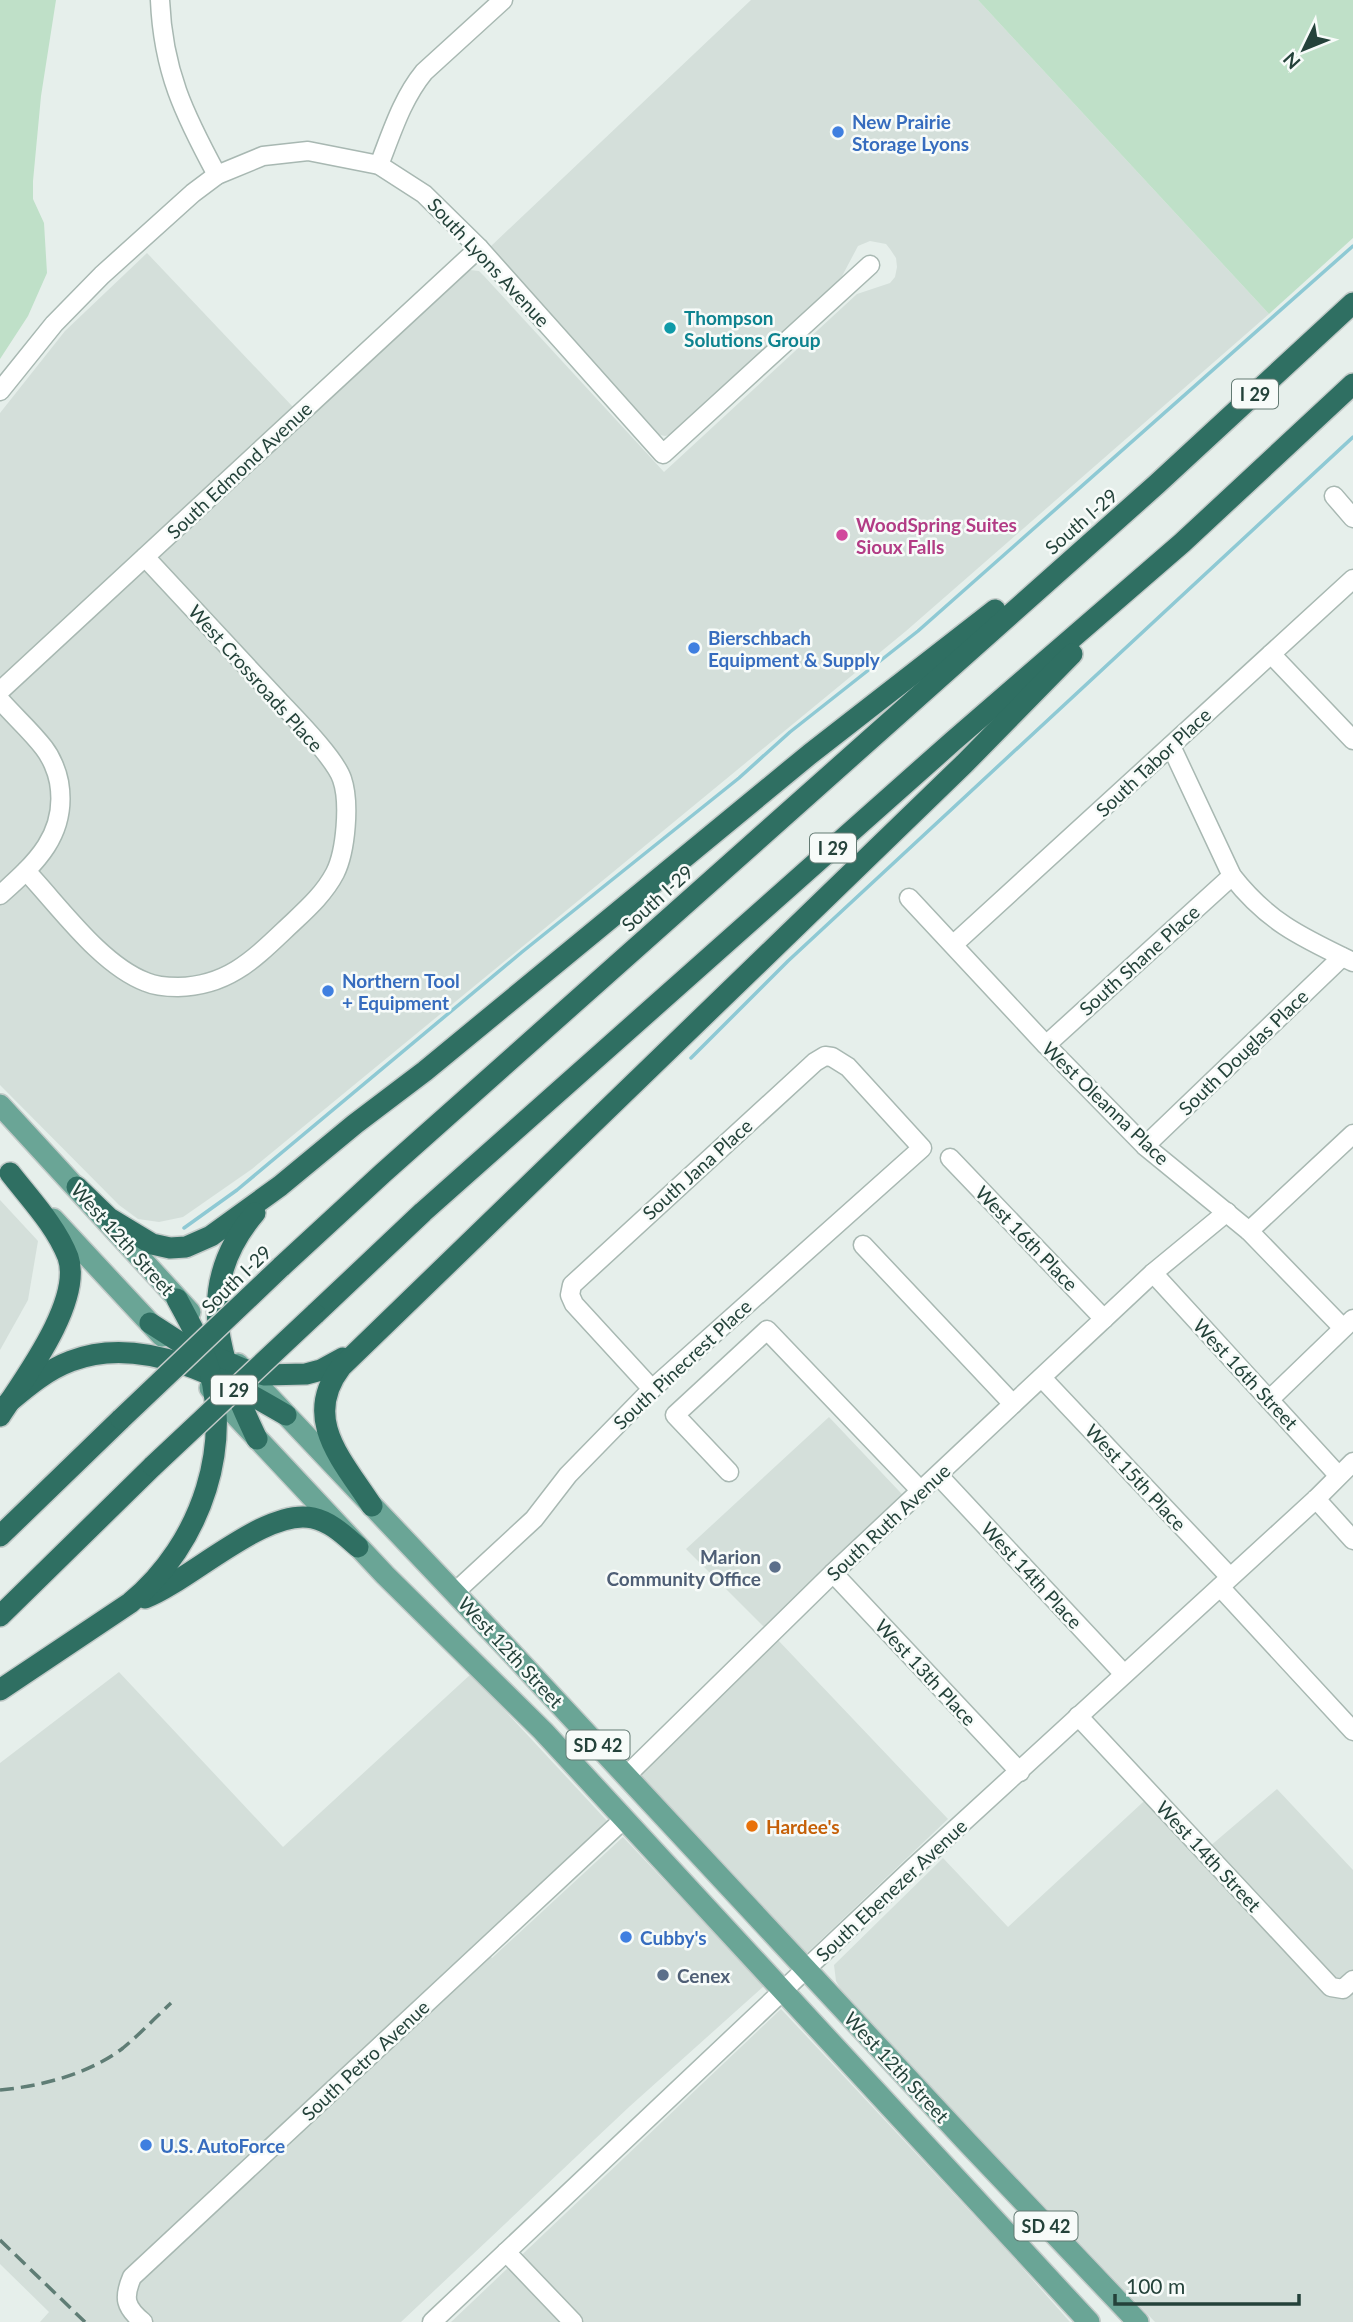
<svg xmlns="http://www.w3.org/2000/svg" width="1353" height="2322" viewBox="0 0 1353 2322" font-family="Lato,sans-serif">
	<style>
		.built { fill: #d4dfda }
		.green { fill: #bfe0c8 }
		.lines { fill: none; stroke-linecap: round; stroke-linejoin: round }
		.stream { stroke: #8ec9d4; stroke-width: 3.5 }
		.minor-casing { stroke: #a8b8b2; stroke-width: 21 }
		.major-casing { stroke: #c2cac8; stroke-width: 24 }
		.highway-casing { stroke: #c2cac8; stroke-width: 24 }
		.minor { stroke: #fff; stroke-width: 18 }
		.major { stroke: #6aa596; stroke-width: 21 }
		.highway { stroke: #2f6f62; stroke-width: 21 }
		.rail { stroke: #5f7d75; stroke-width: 3.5; stroke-dasharray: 14 7; stroke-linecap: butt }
		.highway-bridge-casing { stroke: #c2cac8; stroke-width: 24; stroke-linecap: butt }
		.highway-bridge { stroke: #2f6f62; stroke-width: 21 }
		.shop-dot { fill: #3f7fe0; stroke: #f7fbf9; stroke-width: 2.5 }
		.culture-dot { fill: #0f9aa8; stroke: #f7fbf9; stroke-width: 2.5 }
		.hotel-dot { fill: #d1479c; stroke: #f7fbf9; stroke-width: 2.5 }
		.service-dot { fill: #5c6f8a; stroke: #f7fbf9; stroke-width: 2.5 }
		.food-dot { fill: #e8710a; stroke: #f7fbf9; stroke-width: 2.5 }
		.labels { text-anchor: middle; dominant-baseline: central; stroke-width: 5; stroke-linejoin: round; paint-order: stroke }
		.shield { fill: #f7fbf9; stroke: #637a73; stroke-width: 2 }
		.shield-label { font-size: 18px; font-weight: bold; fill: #24423a }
		.shop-label { font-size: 19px; font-weight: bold; fill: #366cbe; stroke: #f7fbf9; text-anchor: start }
		.street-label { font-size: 19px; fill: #24423a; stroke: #f7fbf9 }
		.culture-label { font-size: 19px; font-weight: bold; fill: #0d838f; stroke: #f7fbf9; text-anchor: start }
		.hotel-label { font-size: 19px; font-weight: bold; fill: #b23c85; stroke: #f7fbf9; text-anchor: start }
		.service-label { font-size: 19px; font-weight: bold; fill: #4e5e75; stroke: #f7fbf9; text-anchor: end }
		.food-label { font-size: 19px; font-weight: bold; fill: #c56008; stroke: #f7fbf9; text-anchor: start }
	</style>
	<rect width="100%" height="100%" fill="#e6efeb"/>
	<g class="built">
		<polygon points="751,0 978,0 1269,314 906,631 252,1169 183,1217 159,1222 138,1219 119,1205 0,1085 0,703 470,270 479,271 484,276 664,472 857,294 890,283 895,277 897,267 896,258 890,249 886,244 870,241 858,246 840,280 674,434 665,436 660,435 489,248"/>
		<polygon points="147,253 293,407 0,680 0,413 65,331"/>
		<polygon points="0,1200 38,1241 28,1300 0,1350"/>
		<polygon points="829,1417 916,1509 777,1639 948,1819 806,1954 635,1774 776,1639 686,1549"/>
		<polygon points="119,1672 283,1847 471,1674 609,1823 480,1945 492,1958 623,1837 764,1986 629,2107 401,2322 40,2322 49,2312 0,2264 0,1763"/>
		<polygon points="1277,1789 1353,1870 1353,2322 1155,2322 844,1996 836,1981 834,1965 943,1858 1008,1927 1155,1791 1209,1847"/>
		<polygon points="781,2009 1008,2252 1070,2322 451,2322"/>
	</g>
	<g class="green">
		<polygon points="0,0 56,0 41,96 33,181 33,199 44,223 47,273 28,316 0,359"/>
		<polygon points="978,0 1353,0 1353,238 1269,314"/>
	</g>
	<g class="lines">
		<g class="stream">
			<polyline points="691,1058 788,961 1353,437"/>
			<polyline points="184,1228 237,1190 522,952 739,778 790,732 918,631 1353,246"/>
		</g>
		<defs>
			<g id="minor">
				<path d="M160,0c3,71 24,114 57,175"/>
				<path d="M379,165c13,-33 23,-66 45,-93l79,-72"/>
				<polyline points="0,391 54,324 102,275 193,193 217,175 263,156 308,151 379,165 424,194 479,248 663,454 870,265"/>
				<polyline points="1334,496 1353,518"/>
				<polyline points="1271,654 1353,740"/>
				<polyline points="0,691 479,248"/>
				<path d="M0,700c14,16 31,31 44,48 7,9 13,23 15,34 9,52 -23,81 -59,113"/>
				<path d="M1171,746l61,130c36,46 69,61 121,86"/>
				<path d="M26,871c34,36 75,94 120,111 9,4 22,5 32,5 51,-1 77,-29 112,-62 17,-16 34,-31 45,-52 11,-22 15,-71 7,-94 -7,-21 -47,-61 -63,-78 -45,-48 -89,-96 -134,-144"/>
				<polyline points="909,898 1046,1045 1145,1146 1249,1231 1343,1328"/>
				<polyline points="954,944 1353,579"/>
				<polyline points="1046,1045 1232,876"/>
				<polyline points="1145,1146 1342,957"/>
				<polyline points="950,1158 1104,1319"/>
				<polyline points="1249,1231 1353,1134"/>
				<polyline points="863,1245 1013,1404"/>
				<polyline points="1153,1273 1338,1475"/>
				<polyline points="1042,1378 1230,1577"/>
				<polyline points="1269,1400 1353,1319"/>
				<polyline points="729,1472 675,1415 767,1330 921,1491"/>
				<polyline points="939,1476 1124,1674"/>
				<polyline points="1316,1499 1353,1540"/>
				<polyline points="833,1573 1020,1772"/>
				<polyline points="1220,1587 1353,1731"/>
				<polyline points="454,1593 534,1519 568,1475 652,1389 922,1148 848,1067 832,1057 825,1056 815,1062 572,1285 570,1295 574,1304 652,1389"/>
				<polyline points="1078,1716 1331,1987 1343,1989 1353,1980"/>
				<polyline points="626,1776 833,1573 1013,1404 1153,1273 1227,1212"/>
				<polyline points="506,2252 573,2322"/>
				<path d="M143,2322c-18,-15 -20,-24 -11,-45l492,-458"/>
				<polyline points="432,2322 914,1867 1316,1499 1353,1462"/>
			</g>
			<g id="major">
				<polyline points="0,1105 190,1312"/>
				<polyline points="53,1219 162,1336"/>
				<polyline points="238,1364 507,1648 967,2142 1138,2322"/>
				<polyline points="210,1388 385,1575 543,1731 1089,2322"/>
			</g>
			<g id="highway">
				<polyline points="77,1187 109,1218 152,1244 170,1248 186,1247 211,1236 280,1186 355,1124 425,1071 810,754 995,610"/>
				<path d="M255,1213c-64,75 -35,148 2,226"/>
				<polyline points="281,1267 383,1173 1157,484 1353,303"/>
				<polyline points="315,1314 423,1212 952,742 1182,543 1353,384"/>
				<polyline points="150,1323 181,1343 243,1369 265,1375 306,1374 321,1370 343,1358"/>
				<path d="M9,1402c19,-16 38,-32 62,-41 72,-28 154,18 215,54"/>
				<path d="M0,1416c24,-37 83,-115 68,-159 -12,-31 -37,-57 -58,-84"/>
				<path d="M372,1506c-29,-45 -71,-87 -31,-139l623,-603 108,-110"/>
				<polyline points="0,1536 121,1419"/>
				<path d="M145,1598c46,-18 121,-91 168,-80 18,4 31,17 45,29"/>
				<polyline points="0,1616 153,1466"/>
				<path d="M0,1690l130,-87c71,-58 108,-163 73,-252 -7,-18 -17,-35 -26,-52"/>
			</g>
		</defs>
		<use href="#minor" class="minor-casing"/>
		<use href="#major" class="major-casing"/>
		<use href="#highway" class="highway-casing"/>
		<use href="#minor" class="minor"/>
		<use href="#major" class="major"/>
		<use href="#highway" class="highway"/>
		<g class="rail">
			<path d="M0,2090c42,-4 89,-16 123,-42 17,-14 32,-30 48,-45"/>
			<polyline points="0,2240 85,2322"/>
		</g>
		<defs>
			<g id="highway-bridge">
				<polyline points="121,1419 281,1267"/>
				<polyline points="153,1466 315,1314"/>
			</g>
		</defs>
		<use href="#highway-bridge" class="highway-bridge-casing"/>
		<use href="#highway-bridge" class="highway-bridge"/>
	</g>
	<g class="shop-dot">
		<circle cx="838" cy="132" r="7"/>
		<circle cx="694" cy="648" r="7"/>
		<circle cx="328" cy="991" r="7"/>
		<circle cx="626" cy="1937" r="7"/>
		<circle cx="146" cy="2145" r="7"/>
	</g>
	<circle class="culture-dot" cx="670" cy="328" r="7"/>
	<circle class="hotel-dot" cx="842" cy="535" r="7"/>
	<g class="service-dot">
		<circle cx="775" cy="1567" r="7"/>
		<circle cx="663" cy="1975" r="7"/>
	</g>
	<circle class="food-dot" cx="752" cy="1826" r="7"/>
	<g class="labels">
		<g class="shield">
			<rect x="1232" y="379.5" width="46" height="29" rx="5"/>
			<rect x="810" y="833.5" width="46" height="29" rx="5"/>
			<rect x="211" y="1375.5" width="46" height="29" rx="5"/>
			<rect x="566.5" y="1730.5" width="63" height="29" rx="5"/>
			<rect x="1014.5" y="2211.5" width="63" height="29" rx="5"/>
		</g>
		<g class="shield-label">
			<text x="1255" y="394">I 29</text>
			<text x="833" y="848">I 29</text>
			<text x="234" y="1390">I 29</text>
			<text x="598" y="1745">SD 42</text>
			<text x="1046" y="2226">SD 42</text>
		</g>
		<g class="shop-label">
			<text x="852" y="121">New Prairie<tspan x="852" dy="22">Storage Lyons</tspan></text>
			<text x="708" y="637">Bierschbach<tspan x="708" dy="22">Equipment &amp; Supply</tspan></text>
			<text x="342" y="980">Northern Tool<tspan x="342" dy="22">+ Equipment</tspan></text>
			<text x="640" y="1937">Cubby's</text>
			<text x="160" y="2145">U.S. AutoForce</text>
		</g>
		<g class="street-label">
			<text transform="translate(489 262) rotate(47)">South Lyons Avenue</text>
			<text transform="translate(239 470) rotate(-43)">South Edmond Avenue</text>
			<text transform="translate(1081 521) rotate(-41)">South I-29</text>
			<text transform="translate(256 678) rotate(48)">West Crossroads Place</text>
			<text transform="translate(1153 762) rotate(-43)">South Tabor Place</text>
			<text transform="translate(657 898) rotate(-42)">South I-29</text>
			<text transform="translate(1139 960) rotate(-42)">South Shane Place</text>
			<text transform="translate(1243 1052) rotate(-44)">South Douglas Place</text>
			<text transform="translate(1106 1103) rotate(44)">West Oleanna Place</text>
			<text transform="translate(697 1169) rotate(-42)">South Jana Place</text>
			<text transform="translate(1027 1238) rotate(46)">West 16th Place</text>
			<text transform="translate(123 1239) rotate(48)">West 12th Street</text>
			<text transform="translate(236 1279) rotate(-44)">South I-29</text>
			<text transform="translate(682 1364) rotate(-43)">South Pinecrest Place</text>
			<text transform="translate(1246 1374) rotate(47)">West 16th Street</text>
			<text transform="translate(1136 1477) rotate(47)">West 15th Place</text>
			<text transform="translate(888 1522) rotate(-43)">South Ruth Avenue</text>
			<text transform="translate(1032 1575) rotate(47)">West 14th Place</text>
			<text transform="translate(511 1652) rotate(47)">West 12th Street</text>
			<text transform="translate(926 1672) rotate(47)">West 13th Place</text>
			<text transform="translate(1209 1856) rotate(47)">West 14th Street</text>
			<text transform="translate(891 1890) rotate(-43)">South Ebenezer Avenue</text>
			<text transform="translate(365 2060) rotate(-43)">South Petro Avenue</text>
			<text transform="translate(897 2067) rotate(47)">West 12th Street</text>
		</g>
		<g class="culture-label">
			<text x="684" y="317">Thompson<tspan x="684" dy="22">Solutions Group</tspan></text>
		</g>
		<g class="hotel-label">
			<text x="856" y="524">WoodSpring Suites<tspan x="856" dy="22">Sioux Falls</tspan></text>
		</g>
		<g class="service-label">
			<text x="761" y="1556">Marion<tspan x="761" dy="22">Community Office</tspan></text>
			<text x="677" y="1975" text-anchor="start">Cenex</text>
		</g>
		<g class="food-label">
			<text x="766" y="1826">Hardee's</text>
		</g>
	</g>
	<g transform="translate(1304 49) rotate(227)" stroke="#f7fbf9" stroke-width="5" paint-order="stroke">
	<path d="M0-5L12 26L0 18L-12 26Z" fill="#24423a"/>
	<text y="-10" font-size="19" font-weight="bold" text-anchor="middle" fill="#24423a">N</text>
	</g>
	<path d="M1115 2294v10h184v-10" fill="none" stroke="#24423a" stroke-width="3.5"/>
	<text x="1126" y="2294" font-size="21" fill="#24423a" stroke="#f7fbf9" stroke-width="5" paint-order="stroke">100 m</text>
</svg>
